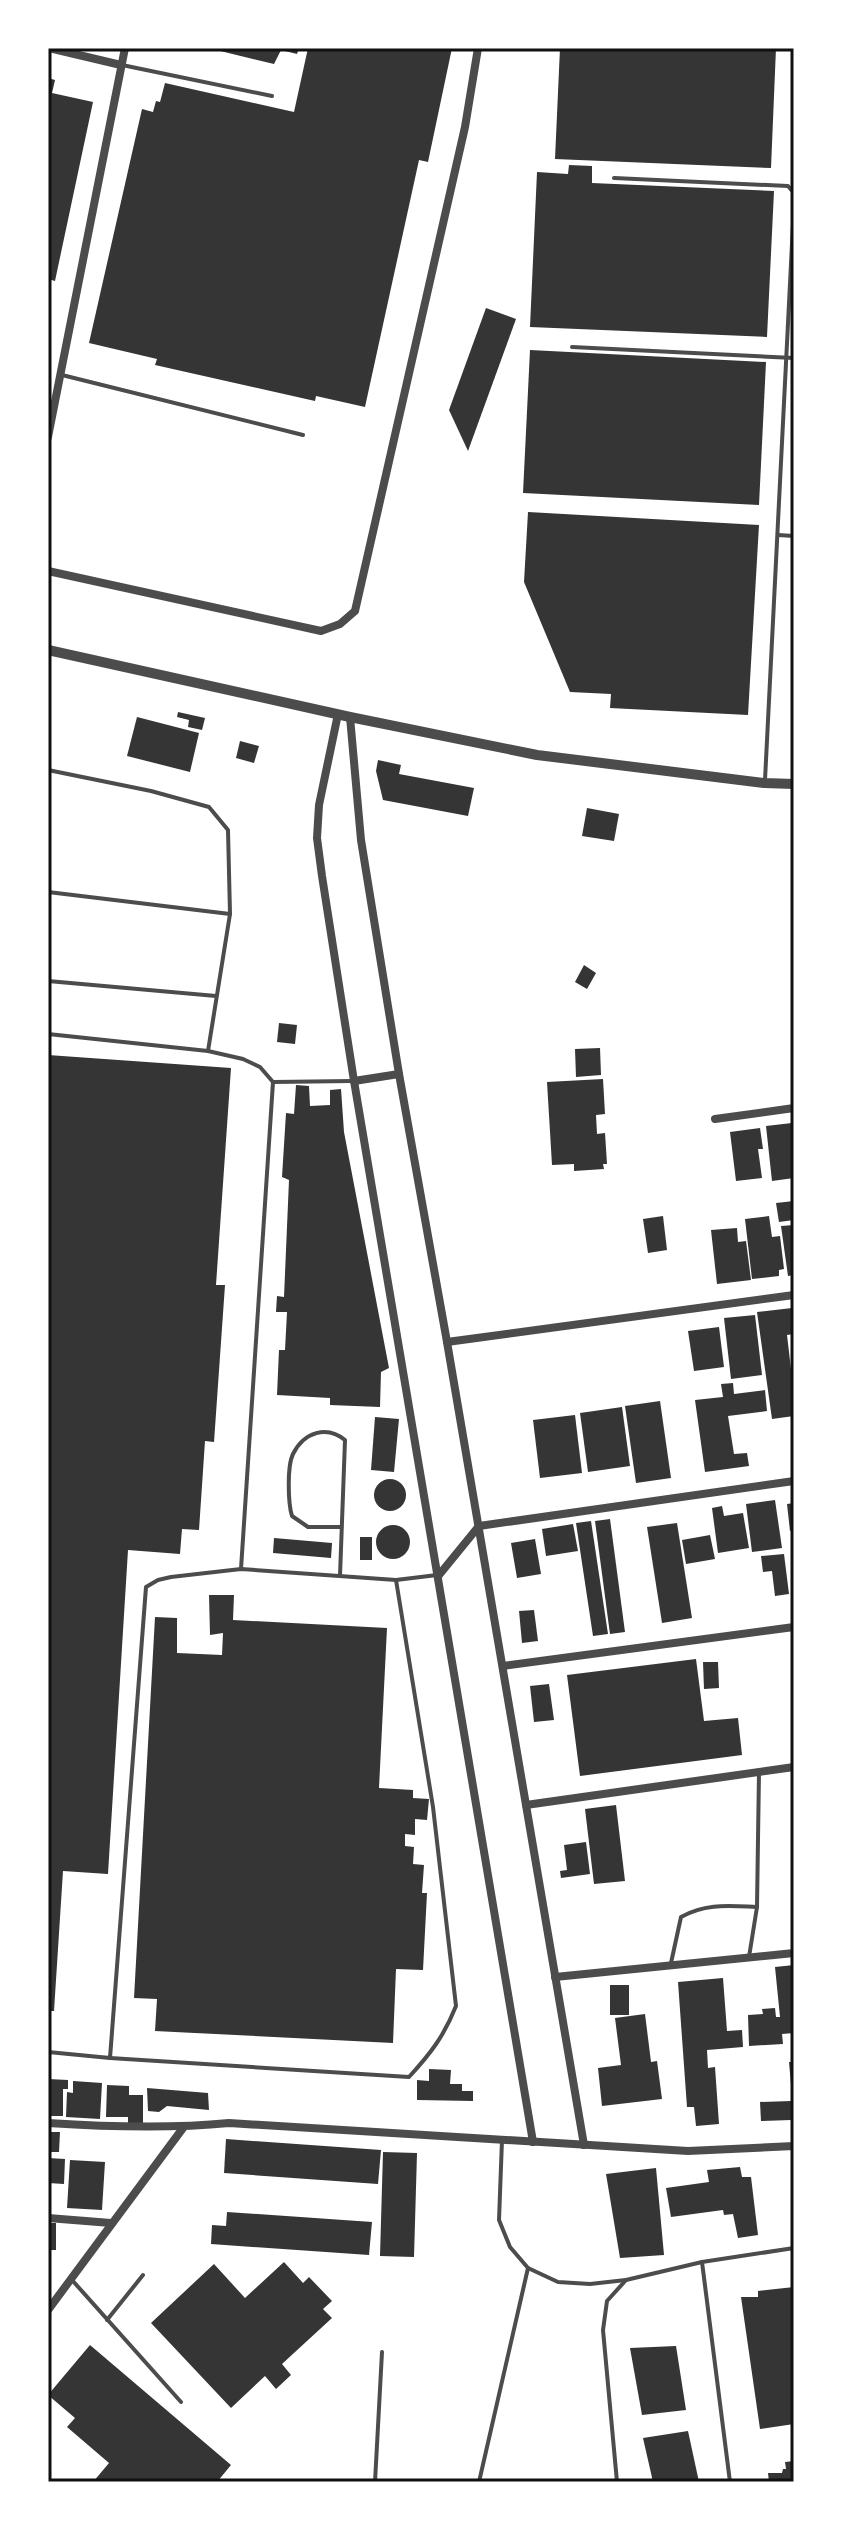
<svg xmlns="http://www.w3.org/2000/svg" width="842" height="2530" viewBox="0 0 842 2530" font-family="Helvetica,sans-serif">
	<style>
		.building { fill: #353535 }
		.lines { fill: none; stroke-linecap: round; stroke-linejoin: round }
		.service { stroke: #4c4c4c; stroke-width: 4 }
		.minor { stroke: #4c4c4c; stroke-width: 8 }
		.tertiary { stroke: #4c4c4c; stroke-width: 10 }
		.neatline { fill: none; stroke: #111; stroke-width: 3 }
	</style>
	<rect width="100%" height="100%" fill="#fff"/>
	<g class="building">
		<polygon points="208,48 299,48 297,54 281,50 274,64"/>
		<polygon points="308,48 452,48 428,162 419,160 365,407 316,396 315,401 155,365 157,359 89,343 142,109 153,112 156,101 160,102 165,83 294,112"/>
		<polygon points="560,48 776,48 771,168 555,159"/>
		<polygon points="48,78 55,80 52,93 93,102 55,281 48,279"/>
		<polygon points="569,165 592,166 592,183 774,191 767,337 530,327 537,172 568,174"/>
		<polygon points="486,308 516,319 468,451 449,410"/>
		<polygon points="530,350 766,362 759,505 523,493"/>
		<polygon points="528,512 759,525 748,715 610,708 611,694 570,692 524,582"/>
		<polygon points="178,712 205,718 202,730 188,727 189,720 177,717"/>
		<polygon points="137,717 199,733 190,772 127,756"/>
		<polygon points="240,741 259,746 254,763 236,758"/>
		<polygon points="378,760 401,765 399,774 474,788 468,816 383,800 376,771"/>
		<polygon points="587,808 619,814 614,841 582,836"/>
		<polygon points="584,965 596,973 587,989 575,982"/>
		<polygon points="279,1023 297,1025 295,1044 277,1042"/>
		<polygon points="600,1048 601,1075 576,1077 575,1049"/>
		<polygon points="48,1055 231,1068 216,1285 225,1285 214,1442 205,1441 199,1530 182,1529 180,1554 128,1550 108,1874 63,1871 54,2011 48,2011"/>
		<polygon points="603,1079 605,1114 596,1115 597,1134 605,1133 607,1164 603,1164 604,1169 574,1171 574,1164 552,1165 547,1082"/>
		<polygon points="296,1085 309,1086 310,1106 330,1105 330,1090 341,1089 344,1132 389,1368 381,1372 380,1407 330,1405 330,1398 277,1395 279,1350 285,1350 287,1312 276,1312 277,1296 284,1297 289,1180 282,1177 286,1113 294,1114"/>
		<polygon points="792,1123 794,1178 772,1181 766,1126"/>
		<polygon points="760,1128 763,1149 758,1149 762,1178 736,1181 730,1132"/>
		<polygon points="794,1201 794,1220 779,1222 776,1203"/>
		<polygon points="663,1216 667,1250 648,1253 643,1219"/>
		<polygon points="769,1216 772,1237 780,1236 784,1269 779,1270 779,1276 752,1279 745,1219"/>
		<polygon points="794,1225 794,1275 788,1276 781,1226"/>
		<polygon points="737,1228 738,1242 746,1241 751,1280 717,1284 711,1230"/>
		<polygon points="792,1308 794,1334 787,1335 791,1369 794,1369 794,1416 772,1419 757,1312"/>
		<polygon points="755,1315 762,1375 731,1379 724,1318"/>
		<polygon points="719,1327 724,1367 694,1371 688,1331"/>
		<polygon points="733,1383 734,1394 765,1390 767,1411 728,1416 734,1454 747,1453 749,1466 705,1472 695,1400 723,1397 721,1384"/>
		<polygon points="660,1401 671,1478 636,1483 625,1406"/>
		<polygon points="622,1407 630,1466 588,1472 580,1413"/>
		<polygon points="575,1415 582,1473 540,1478 533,1420"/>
		<polygon points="375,1417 399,1419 394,1472 371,1470"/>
		<circle cx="390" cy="1495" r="16"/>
		<polygon points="775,1500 782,1548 752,1552 746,1504"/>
		<polygon points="794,1503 794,1530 790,1531 787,1504"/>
		<polygon points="722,1506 724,1516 743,1513 749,1548 718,1553 712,1508"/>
		<polygon points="610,1519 625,1632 610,1634 595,1521"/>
		<polygon points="591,1521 608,1634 593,1636 576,1523"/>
		<polygon points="677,1523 692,1618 662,1623 647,1527"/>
		<polygon points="573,1524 578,1551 546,1556 542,1529"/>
		<circle cx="393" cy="1542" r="17"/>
		<polygon points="710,1535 715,1559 686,1564 682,1540"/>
		<rect x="360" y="1537" width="12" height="23"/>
		<polygon points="274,1538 332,1543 331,1558 273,1553"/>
		<polygon points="535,1539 541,1574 517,1578 511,1543"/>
		<polygon points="784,1554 789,1594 775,1596 772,1571 763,1572 761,1556"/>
		<polygon points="209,1595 234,1595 233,1620 387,1628 379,1788 413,1790 413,1798 429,1799 427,1820 415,1819 415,1835 405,1834 405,1846 414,1847 413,1864 424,1865 422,1893 427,1893 423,1970 396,1969 393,2043 155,2031 157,1999 134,1998 155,1617 177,1618 177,1653 222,1655 223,1633 210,1635"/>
		<polygon points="534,1610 538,1641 522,1643 519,1611"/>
		<polygon points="696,1659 704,1721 738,1718 742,1755 580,1776 567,1675"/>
		<polygon points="703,1662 718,1662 719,1688 704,1689"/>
		<polygon points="549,1684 554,1720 534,1722 530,1686"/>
		<polygon points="616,1805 625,1881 594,1884 585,1809"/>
		<polygon points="586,1842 590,1874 561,1878 560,1871 567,1870 564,1845"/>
		<polygon points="794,1965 794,2033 782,2034 783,2044 749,2046 748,2015 763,2014 762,2009 775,2008 776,2017 780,2017 775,1967"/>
		<polygon points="723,1978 727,2031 742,2030 743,2047 707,2050 708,2068 715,2067 719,2124 696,2126 694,2107 687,2107 678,1982"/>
		<rect x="610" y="1985" width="19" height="30"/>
		<polygon points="645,2014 651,2062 657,2061 662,2099 602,2106 598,2068 621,2065 615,2018"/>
		<polygon points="789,2062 794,2062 794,2096 792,2096"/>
		<polygon points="429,2069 451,2070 450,2084 462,2084 462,2091 473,2091 473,2101 417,2100 417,2080 429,2081"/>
		<polygon points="48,2079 68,2080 68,2089 63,2089 63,2116 48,2116"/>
		<polygon points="73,2081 102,2083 100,2119 66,2117 67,2092 73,2093"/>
		<polygon points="107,2085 129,2086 129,2095 143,2095 143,2124 128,2123 128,2117 106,2117"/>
		<polygon points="147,2088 208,2093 209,2110 167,2106 159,2112 148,2111"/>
		<polygon points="791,2101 791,2120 761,2121 760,2102"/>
		<polygon points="48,2132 60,2132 59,2152 48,2152"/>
		<polygon points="226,2139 381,2150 378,2184 224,2173"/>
		<polygon points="383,2152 417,2153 414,2257 380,2256"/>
		<polygon points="48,2158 65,2159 64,2184 48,2183"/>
		<polygon points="70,2160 105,2162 102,2210 67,2208"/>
		<polygon points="740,2167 742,2177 751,2177 758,2235 738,2238 733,2214 724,2215 723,2210 671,2217 666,2188 709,2182 707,2170"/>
		<polygon points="656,2168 664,2255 620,2258 606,2174"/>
		<polygon points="227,2212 372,2222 369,2255 211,2244 212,2225 226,2226"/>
		<rect x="48" y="2223" width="8" height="27"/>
		<polygon points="284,2262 303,2283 309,2277 332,2301 323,2309 332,2318 282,2364 291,2375 276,2389 265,2376 231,2408 151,2323 214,2264 245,2298"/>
		<polygon points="794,2287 794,2424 760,2429 741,2297 758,2297 758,2291"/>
		<polygon points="90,2345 231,2465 217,2482 93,2482 109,2463 67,2427 75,2418 48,2395"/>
		<polygon points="676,2346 686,2410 642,2415 630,2348"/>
		<polygon points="688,2431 699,2482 653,2482 643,2438"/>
		<polygon points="794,2461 794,2482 769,2482 768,2473 782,2473 783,2469 786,2469 785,2462"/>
	</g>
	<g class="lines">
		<g class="service">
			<polyline points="122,65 272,96"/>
			<polyline points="614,178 788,186 794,193"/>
			<polyline points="572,347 794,358"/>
			<polyline points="62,375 303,435"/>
			<polyline points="778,535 794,536"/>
			<polyline points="48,770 151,791 209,807 228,830 230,914 208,1051"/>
			<polyline points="765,780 794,204"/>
			<polyline points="48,892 230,914"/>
			<polyline points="48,981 216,996"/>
			<polyline points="48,1034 208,1051 243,1059 260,1067 273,1082 241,1569"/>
			<polyline points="273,1082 352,1081"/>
			<path d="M340,1576l5,-136c-18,-15 -41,-8 -52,14 -6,12 -5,49 -1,62l16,11h34"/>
			<polyline points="749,1957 757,1907 759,1772"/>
			<path d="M671,1963l10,-46c25,-14 48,-11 76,-10"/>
			<polyline points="48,2052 110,2058 146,1587 158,1580 171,1577 241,1569 396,1580 437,1575"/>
			<path d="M110,2058l299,19c22,-24 35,-41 47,-71l-23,-199 -37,-227"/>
			<polyline points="702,2262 730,2482"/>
			<polyline points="528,2268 558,2282 590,2284 626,2280"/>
			<polyline points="72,2280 181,2402"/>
			<polyline points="107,2320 143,2275"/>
			<polyline points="375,2482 382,2352"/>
			<polyline points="479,2482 528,2268 510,2247 499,2220 502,2140"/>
			<polyline points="617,2482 603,2330 607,2301 626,2280 702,2262 794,2248"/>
		</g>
		<g class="minor">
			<polyline points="49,48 121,65"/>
			<polyline points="48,437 125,48"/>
			<polyline points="48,571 321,631 340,624 355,611 465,127 478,48"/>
			<polyline points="338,714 319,805 317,838 322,876 354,1081 533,2142"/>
			<polyline points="350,717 361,840 399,1074 447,1342 584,2145"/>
			<polyline points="354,1081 399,1074"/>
			<polyline points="715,1119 794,1108"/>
			<polyline points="447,1342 794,1295"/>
			<polyline points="439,1575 479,1526 794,1481"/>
			<polyline points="503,1666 794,1627"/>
			<polyline points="526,1805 794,1767"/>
			<polyline points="555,1977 794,1953"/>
			<path d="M48,2123c61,4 120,6 181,0l459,28 106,-5"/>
			<polyline points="48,2218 111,2223"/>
			<polyline points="48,2310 183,2128"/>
		</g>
		<polyline class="tertiary" points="48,650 350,717 537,755 764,783 794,784"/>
	</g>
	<rect width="842" height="2530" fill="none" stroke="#ffffff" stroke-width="100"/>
	<rect x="50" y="50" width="742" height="2430" class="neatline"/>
</svg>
